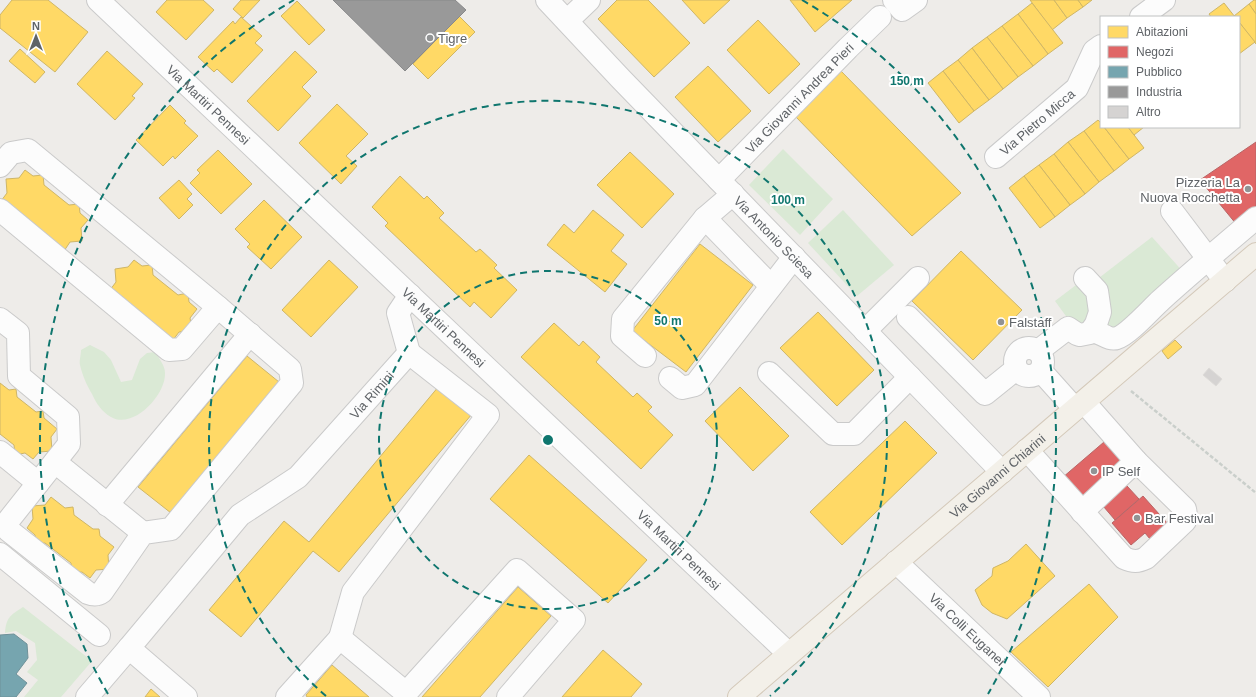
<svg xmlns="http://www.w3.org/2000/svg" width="1256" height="697" viewBox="0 0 1256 697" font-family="Helvetica,sans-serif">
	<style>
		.green { fill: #dae9d5 }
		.homes { fill: #ffd966; stroke: #cfb666 }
		.shops { fill: #e06666; stroke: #b96566 }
		.public { fill: #76a5af; stroke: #6f9199 }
		.industry { fill: #999; stroke: #88898a }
		.building { fill: #d5d3d2; stroke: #dddbd8 }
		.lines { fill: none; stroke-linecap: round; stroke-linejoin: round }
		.minor-casing { stroke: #cacaca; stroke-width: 24 }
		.major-casing { stroke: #d4c9b9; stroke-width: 24 }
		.path { stroke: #cacfcb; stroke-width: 2.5; stroke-dasharray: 4 2; stroke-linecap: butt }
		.minor { stroke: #fcfcfc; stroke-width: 22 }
		.major { stroke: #f3f0e9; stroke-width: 22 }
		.ring { fill: none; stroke: #0f766e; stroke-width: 2; stroke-dasharray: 7 5 }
		.poi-dot { fill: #919394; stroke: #fff; stroke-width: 1.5 }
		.labels { text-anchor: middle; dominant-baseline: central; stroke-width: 4; stroke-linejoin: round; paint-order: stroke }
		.poi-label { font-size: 13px; fill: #5f6367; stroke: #fff; text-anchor: start }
		.street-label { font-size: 13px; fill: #5f6367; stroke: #fff }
		.centre { fill: #0f766e; stroke: #fff; stroke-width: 2 }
		.ring-label { font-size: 12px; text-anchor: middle; font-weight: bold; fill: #0f766e; stroke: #fff; stroke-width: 4; stroke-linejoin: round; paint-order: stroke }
	</style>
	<rect width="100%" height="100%" fill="#eeece9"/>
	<g class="green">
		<polygon points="783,149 833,199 800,235 749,185"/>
		<polygon points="843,210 894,265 857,296 808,243"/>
		<polygon points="1152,237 1185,274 1115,337 1079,334 1055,301 1080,282 1095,281"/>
		<path d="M90,345l14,7 7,8 10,22 11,-2 8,-21 7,-6 8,-1c4,6 10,14 10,21 1,22 -32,57 -54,44 -9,-5 -15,-14 -19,-23 -5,-8 -10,-20 -12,-29 -1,-4 1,-10 1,-15z"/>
		<path d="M23,607l69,54 -31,36h-37l14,-17 -11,-8 10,-12 -2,-17 -19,-12 -11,2c1,-16 6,-18 18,-26z"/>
	</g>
	<g class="homes">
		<polygon points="12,0 48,0 88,32 55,72 0,28 0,15"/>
		<polygon points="167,0 203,0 214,10 186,40 156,12"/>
		<polygon points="241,0 260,0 243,18 233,9"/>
		<polygon points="617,0 648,0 690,43 654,77 598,19"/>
		<polygon points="682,0 730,0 704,24"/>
		<polygon points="790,0 852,0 815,32"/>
		<polygon points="1030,0 1054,0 1067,18 1052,30"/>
		<polygon points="1054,0 1078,0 1083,7 1067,18"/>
		<polygon points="1078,0 1092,0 1083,7"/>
		<polygon points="1254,0 1256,0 1256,14 1249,4"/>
		<polygon points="297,1 325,30 309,45 281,16"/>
		<polygon points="1032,3 1063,43 1048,54 1018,14"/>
		<polygon points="1224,3 1235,17 1211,17 1209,14"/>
		<polygon points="1249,4 1256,14 1256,44 1239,22 1239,17 1234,16"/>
		<polygon points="1018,14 1048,54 1033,66 1002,26"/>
		<polygon points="459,16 475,32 428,79 413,64"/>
		<polygon points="241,17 262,36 255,43 263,50 232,83 217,69 214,72 198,57 233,21 235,24"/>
		<polygon points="758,20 800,64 769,94 727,50"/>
		<polygon points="1239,22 1255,42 1239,54"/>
		<polygon points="1002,26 1033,66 1018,77 987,37"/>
		<polygon points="987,37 1018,77 1003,89 972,48"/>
		<polygon points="972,48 1003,89 989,100 958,60"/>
		<polygon points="20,49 45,72 35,83 9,61"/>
		<polygon points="107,51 143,84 132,96 135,98 115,120 77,84"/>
		<polygon points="295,51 317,72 302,87 311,96 278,131 247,101"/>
		<polygon points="958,60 989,100 974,111 943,71"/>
		<polygon points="708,66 751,111 718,142 675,97"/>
		<polygon points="840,70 961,193 912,236 795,116"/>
		<polygon points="943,71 974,111 959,123 928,83"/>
		<polygon points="337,104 368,134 346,156 357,166 341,184 299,143"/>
		<polygon points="170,105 186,121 184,123 198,136 175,159 173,156 163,166 136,140"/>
		<polygon points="1098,120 1101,123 1101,127 1104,127 1129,159 1114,171 1084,131"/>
		<polygon points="1104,127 1128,127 1144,148 1129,159"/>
		<polygon points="1128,127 1144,127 1134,135"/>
		<polygon points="1084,131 1114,171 1099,182 1068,142"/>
		<polygon points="1068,142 1099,182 1085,194 1054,154"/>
		<polygon points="218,150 252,184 221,214 190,183 200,173 197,170"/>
		<polygon points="630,152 674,194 642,228 597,185"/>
		<polygon points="1054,154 1085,194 1070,205 1039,165"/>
		<polygon points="1039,165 1070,205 1055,217 1024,176"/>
		<polygon points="25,170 33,176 43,175 44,185 69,205 79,204 80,213 88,220 81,228 82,241 70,242 64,251 1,201 7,193 6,179 19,178"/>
		<polygon points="400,176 424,199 427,196 444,213 439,218 476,252 480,249 497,265 494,268 517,290 491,318 474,302 470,307 385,226 388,223 372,207"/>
		<polygon points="1024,176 1055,217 1040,228 1009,188"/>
		<polygon points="179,180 192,194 187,199 193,205 179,219 159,198"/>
		<polygon points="264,200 302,237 271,269 247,247 250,244 235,229"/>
		<polygon points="593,210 624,235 611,251 627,264 605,292 547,245 564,224 574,233"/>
		<polygon points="700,244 753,285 686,372 632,331"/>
		<polygon points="961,251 1022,310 973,360 912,301"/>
		<polygon points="134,260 142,266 152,265 153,275 178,295 188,293 189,302 197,309 190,318 192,331 179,332 173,340 110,290 116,282 115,269 128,267"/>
		<polygon points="329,260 358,287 311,337 282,310"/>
		<polygon points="818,312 874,370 837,406 780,348"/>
		<polygon points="554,323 579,346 583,341 600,357 596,362 633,397 637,393 652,407 648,411 673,435 641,469 521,357"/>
		<polygon points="1175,340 1182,347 1168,359 1162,351"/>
		<polygon points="247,356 279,382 171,513 138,487"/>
		<polygon points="0,383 9,390 16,389 17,397 36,412 43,411 44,418 57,429 51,437 52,451 39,452 33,459 25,453 15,455 14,445 0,434"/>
		<polygon points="439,386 472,414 339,572 313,551 241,637 209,610 284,521 309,542"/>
		<polygon points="740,387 789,436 753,471 705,421"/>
		<polygon points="905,421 937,453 842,545 810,512"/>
		<polygon points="529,455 647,560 608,603 490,499"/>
		<polygon points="51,497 65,508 73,507 74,515 93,529 99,529 100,536 114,547 108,555 109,569 96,570 90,578 82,572 72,573 71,563 45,543 36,544 35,535 27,528 33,519 32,506 45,505"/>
		<polygon points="1026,544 1055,576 1007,619 992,613 982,605 975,590 992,576 993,568 1008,561"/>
		<polygon points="1089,584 1118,617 1048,687 1011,652"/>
		<polygon points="518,587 551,616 480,697 422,697"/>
		<polygon points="603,650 642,684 631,697 562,697"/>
		<polygon points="332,665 369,697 307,697 306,695"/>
		<polygon points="151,689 160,697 145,697"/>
	</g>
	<g class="shops">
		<polygon points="1256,142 1256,210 1237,225 1200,180"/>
		<polygon points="1104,442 1124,465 1115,473 1139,499 1115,520 1092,493 1083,501 1062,478"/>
		<polygon points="1143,496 1168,524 1150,539 1145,533 1131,545 1112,523"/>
	</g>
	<polygon class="public" points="14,634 27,644 28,658 16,674 27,683 16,697 0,697 0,635"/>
	<polygon class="industry" points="333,0 455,0 466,10 405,71"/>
	<polygon class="building" points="1209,368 1222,379 1216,386 1203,375"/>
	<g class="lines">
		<defs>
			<g id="minor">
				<path id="s1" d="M98,0l691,654"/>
				<path id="s2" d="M547,0l73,78 382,394"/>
				<polyline points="894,0 902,10 916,0"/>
				<polyline points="1141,17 1164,0"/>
				<polyline points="567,21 589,0"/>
				<path id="s3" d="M996,157l81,-69 17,-37 7,-5"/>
				<path d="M0,166l11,-13 17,-3 190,157 72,62 2,14 -121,146 -28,4 -41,59c-4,3 -9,3 -14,1l-80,-63 -2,-3 2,-6 61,-77 -1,-27 -49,-41 -1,-43 -18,-14"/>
				<path id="s4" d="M719,180l129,-132 32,-31"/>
				<polyline points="0,210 169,350 182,349 218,307"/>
				<polyline points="1172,211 1225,281"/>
				<polyline points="705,218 771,286"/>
				<polyline points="908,317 985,394 1016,369"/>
				<polyline points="865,331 918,278"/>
				<path d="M1091,331c9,0 17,10 26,7 11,-3 34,-29 44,-38 31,-28 63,-55 95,-82"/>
				<circle cx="1029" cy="362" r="14"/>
				<polyline points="1038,351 1068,328 1077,334 1080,335 1090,333 1096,324 1100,312 1097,291 1085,278"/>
				<polyline points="409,353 398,313 410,295"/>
				<polyline points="645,356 622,336 623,319 705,218 733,194"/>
				<polyline points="1041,371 1075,409"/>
				<polyline points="769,373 833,434 854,434 910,377"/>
				<polyline points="670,378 682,388 695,385 794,257"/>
				<path d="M1027,450l97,108c9,4 14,4 22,0l39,-37 1,-6 -1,-6 -49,-48 -52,-59"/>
				<polyline points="0,452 38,483"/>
				<polyline points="55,462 143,533"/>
				<polyline points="107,505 250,334"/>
				<polyline points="1082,512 1136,461"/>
				<polyline points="0,554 99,635"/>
				<path id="s5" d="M896,562l143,135"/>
				<polyline points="340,638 353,592 488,415 409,353"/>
				<polyline points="87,697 129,648"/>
				<path id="s6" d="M186,697l-57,-49 111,-133 58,-38 111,-124"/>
				<polyline points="287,697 340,638 406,693 517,570 574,620 508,697"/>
			</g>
			<g id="major">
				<path id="s7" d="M739,697l517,-443"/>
			</g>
		</defs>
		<use href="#minor" class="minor-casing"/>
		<use href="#major" class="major-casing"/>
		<polyline class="path" points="1131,391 1256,493"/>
		<use href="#minor" class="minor"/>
		<use href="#major" class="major"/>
	</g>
	<g class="ring">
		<circle cx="548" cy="440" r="169"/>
		<path d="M326 696A339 339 0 1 1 770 696"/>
		<path d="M108 694A508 508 0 0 1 294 0M802 0A508 508 0 0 1 988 694"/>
	</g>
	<g class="poi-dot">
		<circle cx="430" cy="38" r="4"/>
		<circle cx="1248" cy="189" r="4"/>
		<circle cx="1001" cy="322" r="4"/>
		<circle cx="1094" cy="471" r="4"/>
		<circle cx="1137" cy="518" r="4"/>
	</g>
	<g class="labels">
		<g class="poi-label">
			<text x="438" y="38">Tigre</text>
			<text x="1240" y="182" text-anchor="end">Pizzeria La<tspan x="1240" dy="15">Nuova Rocchetta</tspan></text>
			<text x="1009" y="322">Falstaff</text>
			<text x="1102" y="471">IP Self</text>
			<text x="1145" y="518">Bar Festival</text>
		</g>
		<g class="street-label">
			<text stroke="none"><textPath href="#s4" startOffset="115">Via Giovanni Andrea Pieri</textPath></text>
			<text stroke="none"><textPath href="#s1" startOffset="152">Via Martiri Pennesi</textPath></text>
			<text stroke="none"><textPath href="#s3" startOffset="54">Via Pietro Micca</textPath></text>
			<text stroke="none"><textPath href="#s2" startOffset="328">Via Antonio Sciesa</textPath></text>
			<text stroke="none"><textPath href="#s1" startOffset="476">Via Martiri Pennesi</textPath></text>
			<text stroke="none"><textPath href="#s6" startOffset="428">Via Rimini</textPath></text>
			<text stroke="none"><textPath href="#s7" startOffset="340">Via Giovanni Chiarini</textPath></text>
			<text stroke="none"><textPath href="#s1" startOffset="800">Via Martiri Pennesi</textPath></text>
			<text stroke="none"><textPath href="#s5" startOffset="98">Via Colli Euganei</textPath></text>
		</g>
	</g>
	<circle cx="548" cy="440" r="6" class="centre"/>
	<g class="ring-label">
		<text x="907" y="85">150 m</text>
		<text x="788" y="204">100 m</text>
		<text x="668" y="325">50 m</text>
	</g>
	<rect x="1100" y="16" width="140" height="112" fill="#ffffff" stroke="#bfc1c2"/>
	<rect x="1108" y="26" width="20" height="12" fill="#ffd966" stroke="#bfc1c2"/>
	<text x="1136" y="36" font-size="12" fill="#5f6367">Abitazioni</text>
	<rect x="1108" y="46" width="20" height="12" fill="#e06666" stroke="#bfc1c2"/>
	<text x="1136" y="56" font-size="12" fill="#5f6367">Negozi</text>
	<rect x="1108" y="66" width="20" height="12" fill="#76a5af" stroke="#bfc1c2"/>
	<text x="1136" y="76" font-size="12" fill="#5f6367">Pubblico</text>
	<rect x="1108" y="86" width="20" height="12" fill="#999999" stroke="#bfc1c2"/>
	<text x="1136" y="96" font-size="12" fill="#5f6367">Industria</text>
	<rect x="1108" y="106" width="20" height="12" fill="#d5d3d2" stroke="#bfc1c2"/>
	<text x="1136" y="116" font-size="12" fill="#5f6367">Altro</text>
	<g transform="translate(36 36)" stroke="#ffffff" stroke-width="3" paint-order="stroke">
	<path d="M0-3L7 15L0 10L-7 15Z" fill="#5f6367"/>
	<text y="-6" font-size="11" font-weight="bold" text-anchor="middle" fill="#5f6367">N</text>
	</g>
</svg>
